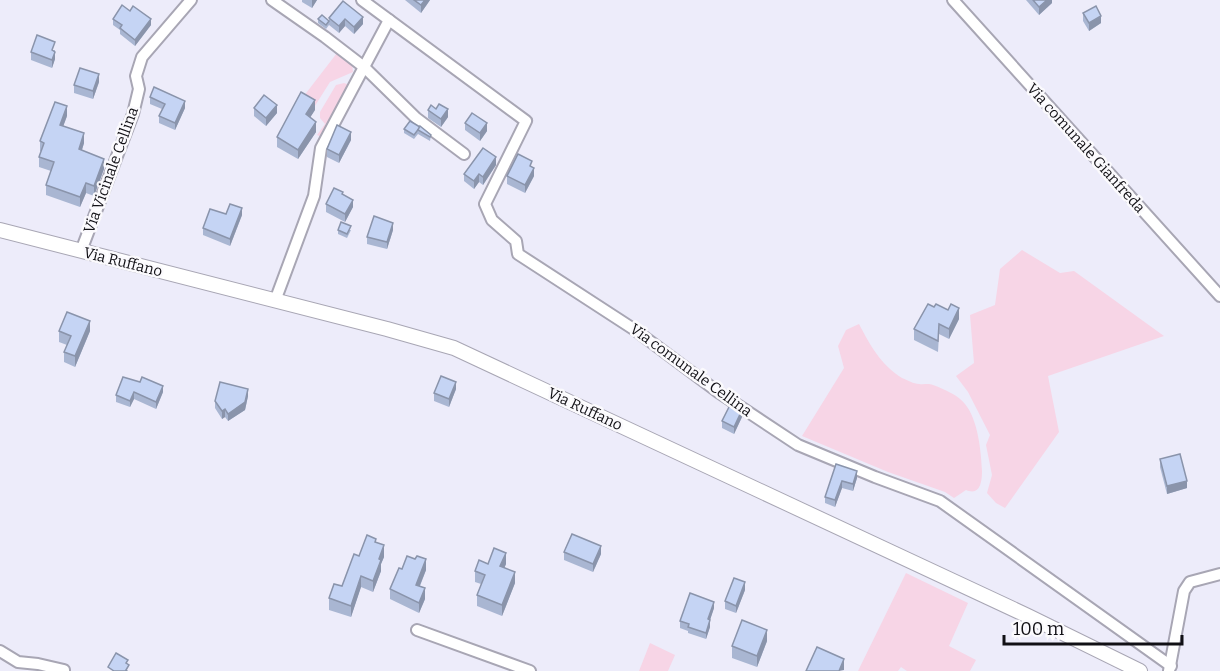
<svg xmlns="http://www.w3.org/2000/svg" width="1220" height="671" viewBox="0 0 1220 671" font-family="Bitter,serif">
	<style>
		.green { fill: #f7d5e6 }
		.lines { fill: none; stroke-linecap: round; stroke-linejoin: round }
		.street-casing { stroke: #a8a6b4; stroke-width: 14 }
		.secondary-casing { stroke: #a8a6b4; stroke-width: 16 }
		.street { stroke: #fff; stroke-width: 10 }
		.secondary { stroke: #fff; stroke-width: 14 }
		.wall { fill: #a9b6d2 }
		.shaded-wall { fill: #8a94ab }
		.building { fill: #c5d4f4; stroke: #8a94ab; stroke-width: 1.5 }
		.labels { text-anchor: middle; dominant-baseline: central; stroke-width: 5; stroke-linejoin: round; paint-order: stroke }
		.street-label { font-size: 15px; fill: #111015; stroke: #fbfafd }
	</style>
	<rect width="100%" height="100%" fill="#edecfa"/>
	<g class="green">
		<polygon points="337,53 352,63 353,72 330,82 313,109 300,101"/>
		<polygon points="344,83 352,86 322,137 317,135 325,124 320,118 320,112 336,85"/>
		<polygon points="1022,250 1060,273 1074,271 1164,336 1048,376 1059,432 1005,508 996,503 987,493 992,475 986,445 990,435 968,392 956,376 974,363 970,315 995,305 1000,269"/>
		<path d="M859,324c11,21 22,41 43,54 5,2 12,6 17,6 5,1 9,-1 14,1 11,4 25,10 32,19 13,16 16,46 17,67 0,11 -2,25 -16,19l-12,8 -9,-6 -57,-20 -86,-36 42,-68 -6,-22 8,-16z"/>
		<polygon points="906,573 968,603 949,646 976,660 970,671 907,671 901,667 898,671 858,671"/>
		<polygon points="650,643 675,655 668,671 639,671"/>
	</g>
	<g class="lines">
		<defs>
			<g id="street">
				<polyline points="272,0 325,37 364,67 416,118 464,154"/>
				<polyline points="362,0 526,121 485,204 492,220 516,241 518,254 635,330 718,392 798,445 875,477 940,501 1171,666"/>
				<polyline points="953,0 1220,296"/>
				<polyline points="81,251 133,114 139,89 136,76 142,57 191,0"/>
				<polyline points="275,301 314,196 321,148 389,20"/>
				<polyline points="417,630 530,671"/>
				<polyline points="0,651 18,662 38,664 64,670"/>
				<polyline points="1169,671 1184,591 1190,582 1220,574"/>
			</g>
			<polyline id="secondary" points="0,230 387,329 454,348 1028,616 1140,671"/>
		</defs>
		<use href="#street" class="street-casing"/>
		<use href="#secondary" class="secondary-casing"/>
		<use href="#street" class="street"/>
		<use href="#secondary" class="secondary"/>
	</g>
	<g class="wall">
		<polygon points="302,0 317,0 312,8 302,2"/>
		<polygon points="405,0 430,0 421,13"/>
		<polygon points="1026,0 1052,0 1052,3 1039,15"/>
		<polygon points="343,1 363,24 354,34 345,26 339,33 329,25 326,29 318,23 318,19 329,21 329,18"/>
		<polygon points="1083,13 1101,23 1089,31 1083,21"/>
		<polygon points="113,19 151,25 135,46 120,34 120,30 113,25"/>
		<polygon points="55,50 55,59 52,68 31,60 31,52"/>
		<polygon points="99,82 93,99 74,93 74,85"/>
		<polygon points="150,97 185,108 175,130 159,123 159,116 162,109 150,104"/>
		<polygon points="254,108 277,113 266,126 254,116"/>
		<polygon points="315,110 310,117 316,132 298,159 277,147 277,137"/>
		<polygon points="428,110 448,117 441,127 428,118"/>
		<polygon points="67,116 63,126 84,143 82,150 104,169 94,196 86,193 80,207 46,195 46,185 51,171 39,167 39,157 41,151 40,151 40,141"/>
		<polygon points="410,121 431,135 430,141 418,134 414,139 404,133 404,129"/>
		<polygon points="465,123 487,131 480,141 465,130"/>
		<polygon points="351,140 339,163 327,157 327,149"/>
		<polygon points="496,165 483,185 479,182 474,189 464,181 464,174"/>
		<polygon points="532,168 534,176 525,193 507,184 507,176"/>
		<polygon points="343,194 353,207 345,222 326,212 326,204"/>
		<polygon points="226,214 242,215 230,246 203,235 203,228"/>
		<polygon points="338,230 351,230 347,238 338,234"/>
		<polygon points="393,230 387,249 367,244 367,237"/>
		<polygon points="934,307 948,310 959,319 949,339 939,334 938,352 914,340 914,329"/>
		<polygon points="59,331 90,331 75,367 64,362 64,352 67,345 59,342"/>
		<polygon points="123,377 163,392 156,409 134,399 130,407 116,402 116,395"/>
		<polygon points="456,389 449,407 434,401 434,393"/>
		<polygon points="248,396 245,410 228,421 225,417 222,419 215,408 215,401"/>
		<polygon points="742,417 734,434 722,428 722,421"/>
		<polygon points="1160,459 1187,488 1167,494 1160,467"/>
		<polygon points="836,464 857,478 853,491 842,488 835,507 825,503 825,497"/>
		<polygon points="376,542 384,557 381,564 381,571 373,592 361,587 351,617 329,610 329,598 342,586 359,556"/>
		<polygon points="564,552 601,554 593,572 564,560"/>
		<polygon points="488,564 506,564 504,568 515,583 502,616 477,606 477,595 481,584 475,582 475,571"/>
		<polygon points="402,569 426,570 420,586 425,599 419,613 390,599 390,589"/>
		<polygon points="745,590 736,613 725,609 725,601"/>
		<polygon points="714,608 710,620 710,627 706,639 688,633 688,631 680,628 680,621"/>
		<polygon points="767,641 757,667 732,658 732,646"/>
	</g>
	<g class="shaded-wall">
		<polygon points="312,0 317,0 312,8"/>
		<polygon points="425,0 430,0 421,13 421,5"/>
		<polygon points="1047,0 1052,0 1052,3 1039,15 1039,7"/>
		<polygon points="1101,16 1101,23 1089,31 1089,23"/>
		<polygon points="363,17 363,24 354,34 354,27"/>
		<polygon points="151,19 151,25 135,46 135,40"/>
		<polygon points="345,19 345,26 339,33 339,26"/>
		<polygon points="55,52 55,59 52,68 52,60"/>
		<polygon points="99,74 99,82 93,99 93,91"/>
		<polygon points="315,100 315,110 306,124 306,114"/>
		<polygon points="185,101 185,108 175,130 175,123"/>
		<polygon points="277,105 277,113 266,126 266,118"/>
		<polygon points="67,106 67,116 60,135 60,125"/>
		<polygon points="448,109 448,117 441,127 441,119"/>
		<polygon points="316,122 316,132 298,159 298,150"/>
		<polygon points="487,123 487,131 480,141 480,133"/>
		<polygon points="351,132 351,140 339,163 339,155"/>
		<polygon points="84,133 84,143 79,159 79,149"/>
		<polygon points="496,157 496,165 483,185 483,177"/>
		<polygon points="104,159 104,169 94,196 94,186"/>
		<polygon points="534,168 534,176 525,193 525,185"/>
		<polygon points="479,174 479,182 474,189 474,181"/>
		<polygon points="86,183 86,193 80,207 80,197"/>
		<polygon points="353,200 353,207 345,222 345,214"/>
		<polygon points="242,208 242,215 230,246 230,239"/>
		<polygon points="393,223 393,230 387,249 387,242"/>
		<polygon points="959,308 959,319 949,339 949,329"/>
		<polygon points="90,321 90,331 75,367 75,356"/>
		<polygon points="456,382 456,389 449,407 449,399"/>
		<polygon points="163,386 163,392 156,409 156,402"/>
		<polygon points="248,389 248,396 245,410 228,421 228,414"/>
		<polygon points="134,392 134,399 130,407 130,401"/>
		<polygon points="225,409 225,417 222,419 222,411"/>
		<polygon points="742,410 742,417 734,434 734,427"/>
		<polygon points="857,471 857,478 853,491 853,484"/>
		<polygon points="842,481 842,488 835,507 835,500"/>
		<polygon points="1187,481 1187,488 1167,494 1167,486"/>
		<polygon points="384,545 384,557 381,564 381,571 373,592 373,581 379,559"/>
		<polygon points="601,546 601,554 593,572 593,564"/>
		<polygon points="506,553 506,564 500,578 500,566"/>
		<polygon points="426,559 426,570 416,595 416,585"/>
		<polygon points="515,572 515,583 502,616 502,605"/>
		<polygon points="361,576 361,587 351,617 351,606"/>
		<polygon points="745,582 745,590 736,613 736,606"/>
		<polygon points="425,588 425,599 419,613 419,603"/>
		<polygon points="714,602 714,608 708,626 708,619"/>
		<polygon points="710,620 710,627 706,639 706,633"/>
		<polygon points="767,630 767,641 757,667 757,656"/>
		<polygon points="844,659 844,670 839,671"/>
	</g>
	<g class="building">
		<polygon points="414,0 425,0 421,5"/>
		<polygon points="1033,0 1047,0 1039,7"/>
		<polygon points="343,1 363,17 354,27 345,19 339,26 329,18"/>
		<polygon points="122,5 130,11 133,6 151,19 135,40 120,28 122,25 113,19"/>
		<polygon points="1096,6 1101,16 1089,23 1083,13"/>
		<polygon points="322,15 329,21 326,25 318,19"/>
		<polygon points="37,35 55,42 52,50 55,52 52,60 31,52"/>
		<polygon points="80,68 99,74 93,91 74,85"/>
		<polygon points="154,87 185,101 175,123 159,116 165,104 150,97"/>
		<polygon points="301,92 315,100 306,114 316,122 298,150 277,137"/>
		<polygon points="264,95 277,105 266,118 254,108"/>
		<polygon points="55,102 67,106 60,125 84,133 79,149 104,159 94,186 86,183 80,197 46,185 54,162 39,157 44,143 40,141"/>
		<polygon points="439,104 448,109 441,119 428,110 431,105 436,109"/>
		<polygon points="472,113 487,123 480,133 465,123"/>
		<polygon points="410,121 420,127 414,135 404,129"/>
		<polygon points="337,125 351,132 339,155 327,149"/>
		<polygon points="420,126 431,135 430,137 418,130"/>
		<polygon points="483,148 496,157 483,177 479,174 474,181 464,174"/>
		<polygon points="518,154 532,161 530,166 534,168 525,185 507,176"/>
		<polygon points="334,188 343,192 342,194 353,200 345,214 326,204"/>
		<polygon points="230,204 242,208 230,239 203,228 210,209 226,214"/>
		<polygon points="374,216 393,223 387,242 367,237"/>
		<polygon points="341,222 351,226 347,234 338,230"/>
		<polygon points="928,304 934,307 936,304 948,310 951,304 959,308 949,329 939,324 938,341 914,329"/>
		<polygon points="67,312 90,321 75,356 64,352 71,336 59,331"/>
		<polygon points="441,376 456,382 449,399 434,393"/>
		<polygon points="123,377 140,382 142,377 163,386 156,402 134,392 130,401 116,395"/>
		<polygon points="220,382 248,389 245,402 228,414 225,409 222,411 215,401"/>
		<polygon points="731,403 742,410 734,427 722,421"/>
		<polygon points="1180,454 1187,481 1167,486 1160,459"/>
		<polygon points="836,464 857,471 853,484 842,481 835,500 825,497"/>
		<polygon points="572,534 601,546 593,564 564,552"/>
		<polygon points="367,535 376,539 375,542 384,545 379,559 381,560 373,581 361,576 351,606 329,598 334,584 342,586 354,554 359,556"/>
		<polygon points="494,548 506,553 500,566 515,572 502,605 477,595 485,575 475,571 479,560 488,564"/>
		<polygon points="407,556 415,559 417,556 426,559 416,585 425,588 419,603 390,589 399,568 402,569"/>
		<polygon points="734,578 745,582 736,606 725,601"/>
		<polygon points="690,593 714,602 708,619 710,620 706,633 688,627 689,624 680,621"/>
		<polygon points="742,620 767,630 757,656 732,646"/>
		<polygon points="817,647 844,659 839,671 806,671"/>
		<polygon points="116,653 128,660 126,663 129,665 126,670 127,671 114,671 108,667"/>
	</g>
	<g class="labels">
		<g class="street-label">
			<text transform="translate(1086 148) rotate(48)">Via comunale Gianfreda</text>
			<text transform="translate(111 170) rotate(-70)">Via Vicinale Cellina</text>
			<text transform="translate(123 262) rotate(14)">Via Ruffano</text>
			<text transform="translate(691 370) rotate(36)">Via comunale Cellina</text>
			<text transform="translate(585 409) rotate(25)">Via Ruffano</text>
		</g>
	</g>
	<path d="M1004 635v9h178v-9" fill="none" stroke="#111015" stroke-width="3"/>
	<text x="1013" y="635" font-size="18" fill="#111015" stroke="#fbfafd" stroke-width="4.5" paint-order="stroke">100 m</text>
</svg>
